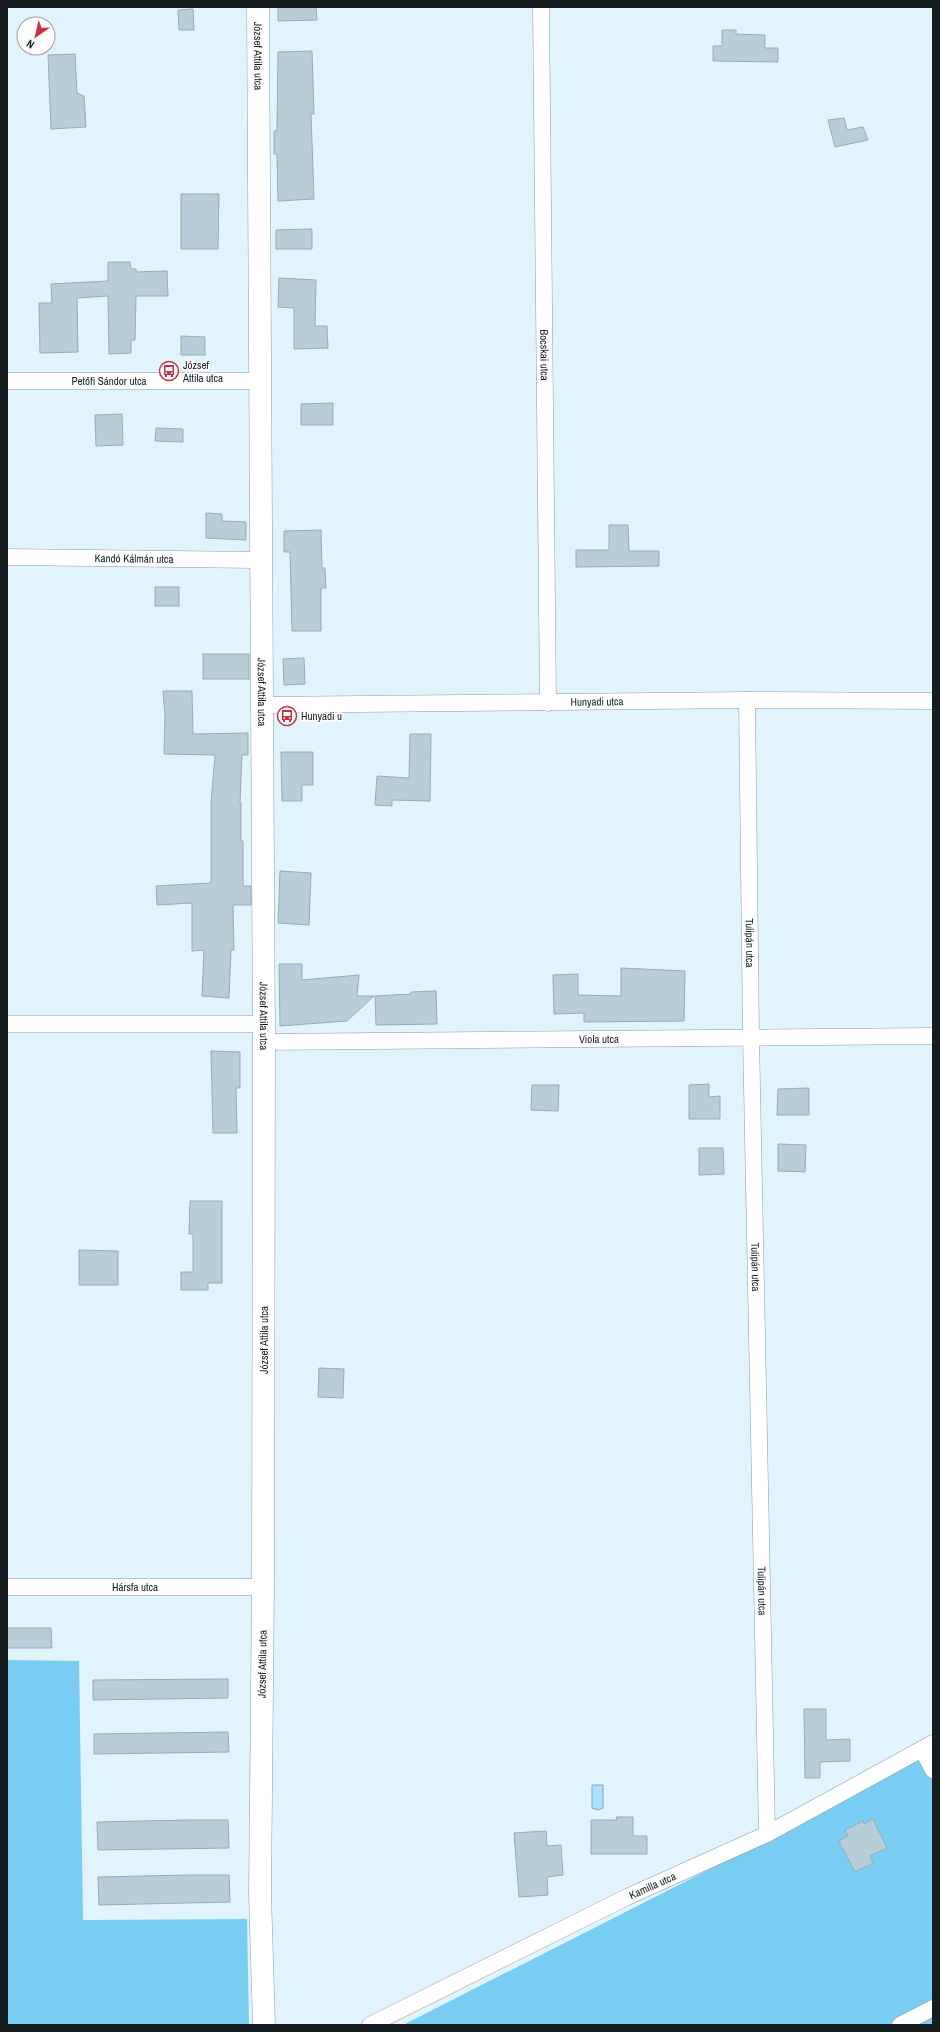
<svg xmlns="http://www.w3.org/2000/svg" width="940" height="2032" viewBox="0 0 940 2032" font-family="'Archivo Narrow',sans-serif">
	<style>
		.green { fill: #7acdf2 }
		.water { fill: #ade2fb; stroke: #7fa7ba }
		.building { fill: #b7cdd8; stroke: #97acb7 }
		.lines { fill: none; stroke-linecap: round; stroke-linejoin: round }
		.street-casing { stroke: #899ea8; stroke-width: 17 }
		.secondary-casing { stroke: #899ea8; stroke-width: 23 }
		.street { stroke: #fff; stroke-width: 16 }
		.secondary { stroke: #fff; stroke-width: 22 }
		.labels { text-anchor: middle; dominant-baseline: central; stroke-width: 3.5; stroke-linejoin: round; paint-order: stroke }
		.street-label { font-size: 11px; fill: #151d21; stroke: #fdfdfd }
		.poi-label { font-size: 11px; fill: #151d21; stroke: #fdfdfd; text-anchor: start }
	</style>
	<rect width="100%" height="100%" fill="#e1f3fc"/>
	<g class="green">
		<polygon points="7,1660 79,1661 83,1920 247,1919 249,2025 7,2025"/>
		<polygon points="933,1752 933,2025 403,2025 824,1811"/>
	</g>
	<polygon class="water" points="592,1785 603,1785 603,1808 598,1810 592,1808"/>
	<g class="building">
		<polygon points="278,7 316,7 317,20 278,21"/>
		<polygon points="193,9 194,30 179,30 178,10"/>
		<polygon points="722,30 736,30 736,34 765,35 765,48 778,48 778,62 713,61 713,46 722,46"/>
		<polygon points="312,51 314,114 311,114 314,199 278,201 277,154 274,154 274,131 277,131 278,52"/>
		<polygon points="75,54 77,93 84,96 86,127 51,129 48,55"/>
		<polygon points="844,118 847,130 863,127 868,140 835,147 828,120"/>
		<polygon points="181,194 219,194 218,249 181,249"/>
		<polygon points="312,229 312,249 276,249 276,230"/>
		<polygon points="108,262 130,262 131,269 136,269 136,272 167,271 168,296 136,296 135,340 131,340 131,353 109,354 108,296 77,298 78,352 40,353 39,303 52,303 51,284 108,281"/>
		<polygon points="279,278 316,280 315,326 327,326 328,348 294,349 294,308 278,307"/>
		<polygon points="181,336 205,337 205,355 181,355"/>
		<polygon points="333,403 333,425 301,425 301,404"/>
		<polygon points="122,414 123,445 96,446 95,415"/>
		<polygon points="156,428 183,429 183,442 155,441"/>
		<polygon points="206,513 222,514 222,521 246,522 246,540 206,538"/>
		<polygon points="609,525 628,525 629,551 659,551 659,566 576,567 576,550 609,550"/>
		<polygon points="321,530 322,568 325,568 326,588 321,588 321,631 292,631 290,552 284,552 284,531"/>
		<rect x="155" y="587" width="24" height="19"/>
		<rect x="203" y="654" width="46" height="25"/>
		<polygon points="304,658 305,684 284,685 283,659"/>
		<polygon points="163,691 192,691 193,734 248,733 248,755 242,755 240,803 241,803 241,841 243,841 243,886 251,886 251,905 233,905 234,950 231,950 229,998 202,996 204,950 192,951 192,903 157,905 156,886 211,883 211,803 215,755 164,754 165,716"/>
		<polygon points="410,734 431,734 430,801 392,800 392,806 375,805 377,776 409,778"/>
		<polygon points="281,752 313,752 313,785 302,785 302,801 282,801"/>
		<polygon points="280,871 311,873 309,925 278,923"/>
		<polygon points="279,964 302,964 302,980 359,975 357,996 374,996 347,1021 280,1026"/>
		<polygon points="621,968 685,971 684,1021 584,1022 584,1013 554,1014 553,975 578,974 578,995 621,996"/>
		<polygon points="436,991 437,1024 376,1025 375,996 411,994 411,992"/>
		<polygon points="211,1051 240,1052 240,1088 236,1088 237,1133 213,1133"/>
		<polygon points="709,1084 709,1097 720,1096 720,1119 689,1119 689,1085"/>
		<polygon points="532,1085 559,1085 558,1111 531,1110"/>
		<polygon points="809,1088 809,1115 777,1115 778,1089"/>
		<polygon points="778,1144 806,1145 805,1172 778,1171"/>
		<polygon points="699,1148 723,1148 724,1174 699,1175"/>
		<polygon points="190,1201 222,1201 222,1283 208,1283 208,1290 181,1290 181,1272 193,1272 193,1234 189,1234"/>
		<polygon points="79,1250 118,1251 118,1285 79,1285"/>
		<polygon points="319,1368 344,1369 343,1398 318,1397"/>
		<polygon points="7,1628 51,1628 52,1648 7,1648"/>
		<polygon points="228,1679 228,1698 93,1700 93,1680"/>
		<polygon points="804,1709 826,1709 826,1740 850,1739 850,1761 820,1762 820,1778 805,1778"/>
		<polygon points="228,1732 229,1752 94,1754 94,1734"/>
		<polygon points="616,1817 633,1817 633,1836 647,1836 647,1854 591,1854 591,1820 617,1820"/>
		<polygon points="873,1819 887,1848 870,1856 873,1863 855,1872 839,1841 848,1836 845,1830 863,1821 864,1824"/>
		<polygon points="188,1820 228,1820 229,1848 98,1850 97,1822"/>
		<polygon points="546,1831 547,1846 561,1845 563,1875 547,1877 548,1895 519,1897 514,1833"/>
		<polygon points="189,1875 229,1875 230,1902 99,1905 98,1877"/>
	</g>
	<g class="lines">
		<defs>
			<g id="street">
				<path id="s1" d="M541,7l7,696"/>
				<path id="s2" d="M7,381h252"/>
				<path id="s3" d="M7,557l255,3"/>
				<path id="s4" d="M747,700l4,337 16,797"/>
				<path id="s5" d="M262,705l485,-5 186,1"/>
				<polyline points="7,1024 264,1024"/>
				<path id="s6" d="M264,1042l669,-6"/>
				<path id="s7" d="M7,1587h256"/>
				<polyline points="922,1749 933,1770"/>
				<path id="s8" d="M370,2025l257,-128 140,-63 166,-91"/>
				<polyline points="900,2025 933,2008"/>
			</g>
			<g id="secondary">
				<path id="s9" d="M258,7l6,1035 -1,545 -3,307 4,131"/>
			</g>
		</defs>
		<use href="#street" class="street-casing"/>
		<use href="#secondary" class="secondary-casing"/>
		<use href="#street" class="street"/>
		<use href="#secondary" class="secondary"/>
	</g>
	<defs>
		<symbol id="bus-ring" viewBox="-11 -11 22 22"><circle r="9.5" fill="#fdfdfd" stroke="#c43446" stroke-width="1.5"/><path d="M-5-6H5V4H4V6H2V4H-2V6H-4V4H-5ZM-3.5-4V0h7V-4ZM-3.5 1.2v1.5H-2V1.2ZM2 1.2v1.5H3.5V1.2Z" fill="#c43446"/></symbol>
	</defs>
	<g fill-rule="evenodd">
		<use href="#bus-ring" x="158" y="360" width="22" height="22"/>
		<use href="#bus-ring" x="276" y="705" width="22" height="22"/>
	</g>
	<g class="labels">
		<g class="street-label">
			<text stroke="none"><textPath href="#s9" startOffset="49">József Attila utca</textPath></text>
			<text stroke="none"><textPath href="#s1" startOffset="348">Bocskai utca</textPath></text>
			<text stroke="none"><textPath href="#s2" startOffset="102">Petőfi Sándor utca</textPath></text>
			<text stroke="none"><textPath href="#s3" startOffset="127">Kandó Kálmán utca</textPath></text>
			<text stroke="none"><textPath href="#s9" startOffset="685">József Attila utca</textPath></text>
			<text stroke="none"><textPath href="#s5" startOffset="335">Hunyadi utca</textPath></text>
			<text stroke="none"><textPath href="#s4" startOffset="243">Tulipán utca</textPath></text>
			<text stroke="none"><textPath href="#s9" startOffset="1009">József Attila utca</textPath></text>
			<text stroke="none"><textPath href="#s6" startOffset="335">Viola utca</textPath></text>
			<text stroke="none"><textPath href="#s4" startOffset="567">Tulipán utca</textPath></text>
			<text transform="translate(264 1340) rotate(-90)">József Attila utca</text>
			<text stroke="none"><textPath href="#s7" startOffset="128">Hársfa utca</textPath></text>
			<text stroke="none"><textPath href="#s4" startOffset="891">Tulipán utca</textPath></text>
			<text transform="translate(262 1664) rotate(-89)">József Attila utca</text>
			<text stroke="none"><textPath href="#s8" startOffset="315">Kamilla utca</textPath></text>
		</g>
		<g class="poi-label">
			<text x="183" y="365">József<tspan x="183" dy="13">Attila utca</tspan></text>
			<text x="301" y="716">Hunyadi u</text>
		</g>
	</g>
	<rect width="940" height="2032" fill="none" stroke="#151d21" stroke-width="16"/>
	<g transform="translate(36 36) rotate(214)"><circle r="19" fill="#fdfdfd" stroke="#a0a3a5"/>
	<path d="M0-3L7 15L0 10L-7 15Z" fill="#c43446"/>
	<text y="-6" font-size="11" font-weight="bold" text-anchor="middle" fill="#151d21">N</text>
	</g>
</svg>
